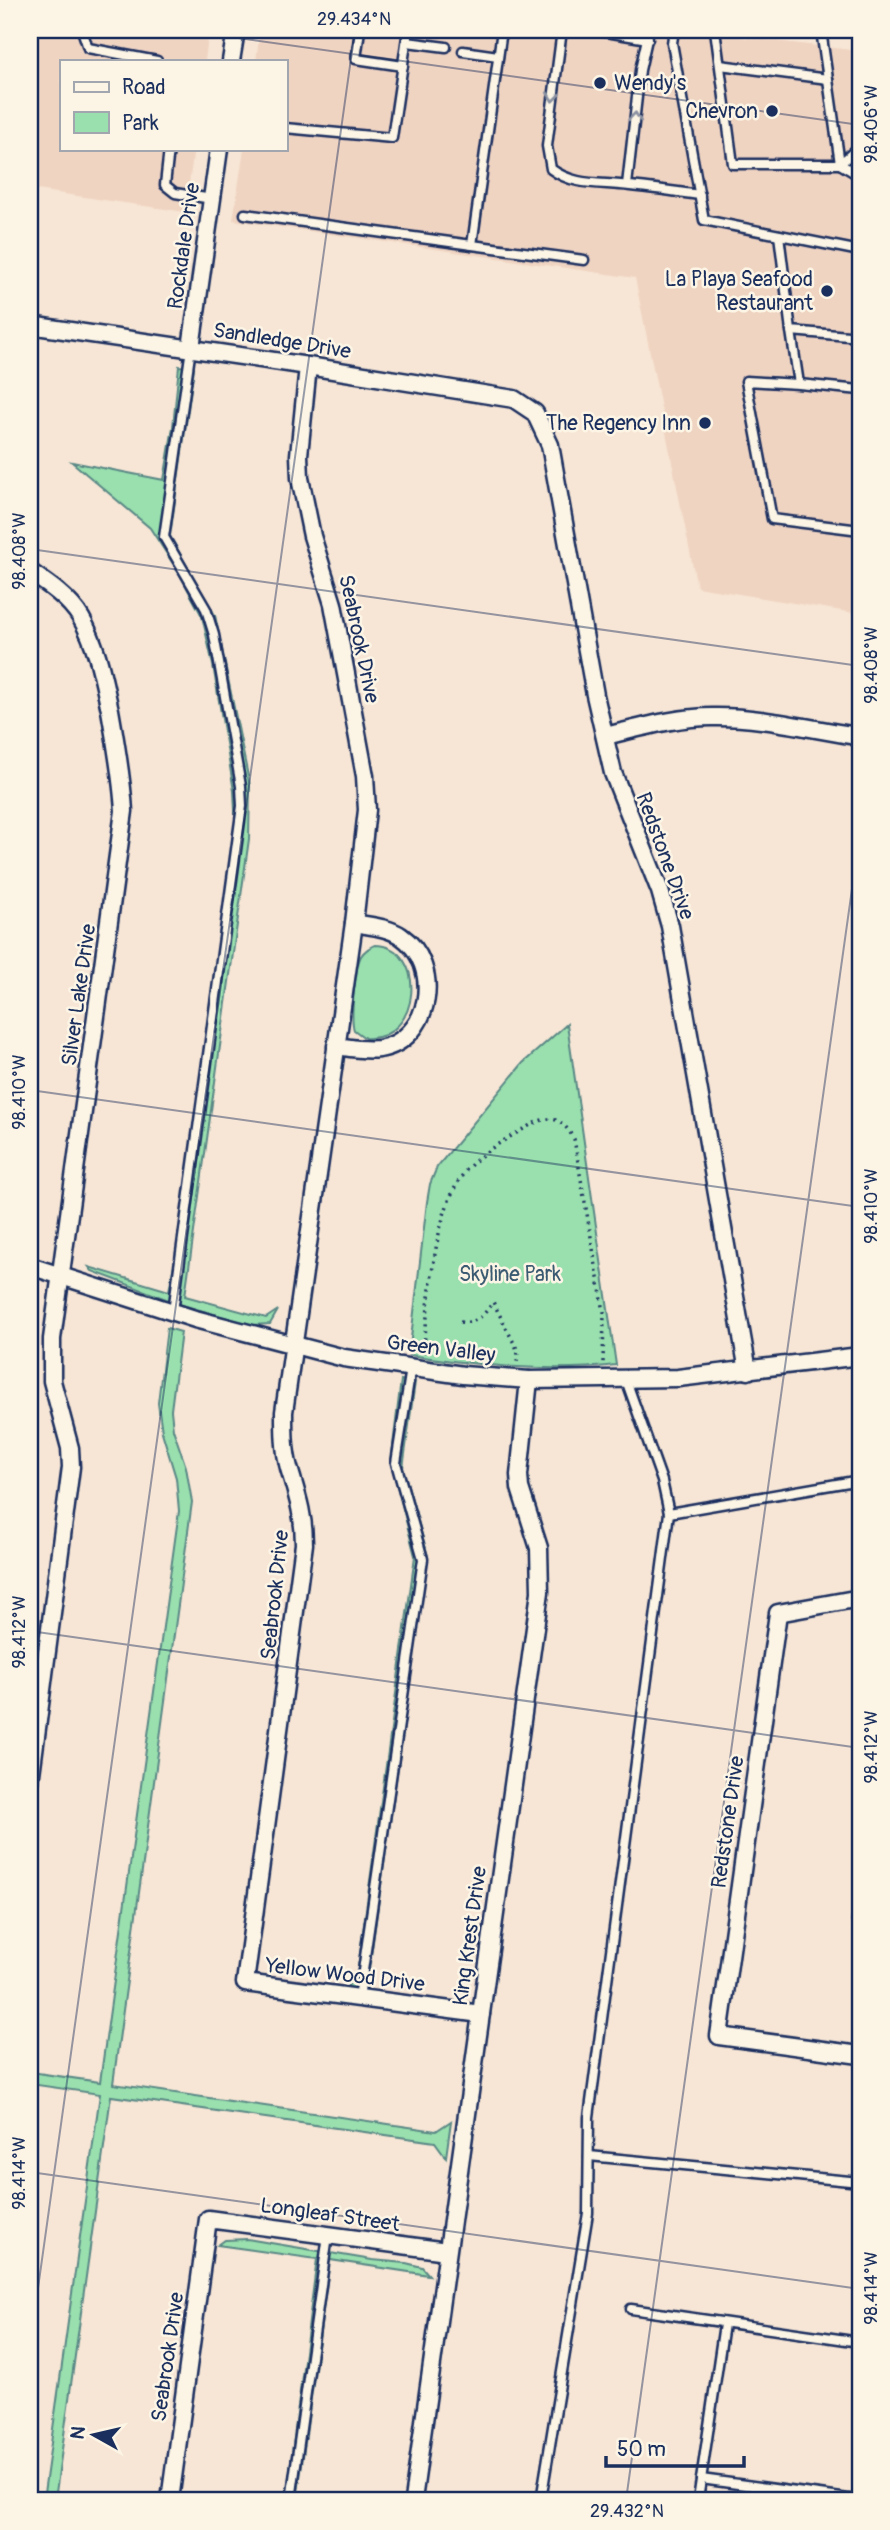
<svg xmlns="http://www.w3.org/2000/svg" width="890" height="2530" viewBox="0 0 890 2530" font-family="Pangolin,sans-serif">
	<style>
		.built { fill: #f0d4c2 }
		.green { fill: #99e0ae; stroke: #5a8886; stroke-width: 2 }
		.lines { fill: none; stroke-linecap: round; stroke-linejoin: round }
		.lane-casing { stroke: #1b2f5e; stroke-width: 13 }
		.street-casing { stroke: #1b2f5e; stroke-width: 21 }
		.path { stroke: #1b2f5e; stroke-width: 3.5; stroke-dasharray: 2 5; stroke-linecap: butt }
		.lane { stroke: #fcf5e5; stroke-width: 8 }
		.street { stroke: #fcf5e5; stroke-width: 16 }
		.oneway { stroke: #8c92a2 }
		.ticks { fill: none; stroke: #1b2f5e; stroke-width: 2; stroke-opacity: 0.45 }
		.poi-dot { fill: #1b2f5e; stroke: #fcf5e5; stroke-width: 2.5 }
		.labels { text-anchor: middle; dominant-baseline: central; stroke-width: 5; stroke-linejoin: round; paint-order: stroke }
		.poi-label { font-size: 21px; fill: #1b2f5e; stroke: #fcf5e5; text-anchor: end }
		.street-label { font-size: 21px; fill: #1b2f5e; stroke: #fcf5e5 }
		.park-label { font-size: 21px; fill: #3a5b72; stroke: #fcf5e5 }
		.neatline { fill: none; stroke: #1b2f5e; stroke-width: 2.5 }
		.ticks-label { font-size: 18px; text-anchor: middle; fill: #1b2f5e }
	</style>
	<rect width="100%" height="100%" fill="#f7e6d5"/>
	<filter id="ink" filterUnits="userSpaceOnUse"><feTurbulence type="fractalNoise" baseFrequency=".0143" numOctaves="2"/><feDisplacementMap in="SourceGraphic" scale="14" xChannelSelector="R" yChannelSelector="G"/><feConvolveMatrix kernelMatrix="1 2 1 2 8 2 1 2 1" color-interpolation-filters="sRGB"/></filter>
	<g filter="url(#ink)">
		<g class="built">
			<polygon points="30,30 209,30 205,61 61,61 61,149 194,149 185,212 30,189"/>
			<polygon points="260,30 681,30 860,51 860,614 697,587 635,278 233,220 244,149 285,149 285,61 256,61"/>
		</g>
		<g class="green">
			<polygon points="179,366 194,368 170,536 215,615 250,786 249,839 185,1296 266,1318 278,1310 270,1324 252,1325 182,1305 92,1271 89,1267 169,1291 180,1231 236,831 234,791 213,665 202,616 179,573 150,528 72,462 164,480 173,427"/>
			<path d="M375,945c52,0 48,97 -10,93l-11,-8c-4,-12 1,-63 7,-74 4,-6 8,-8 14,-11z"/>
			<path d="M567,1024l49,341c-69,8 -139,0 -207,-10l18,-153 3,-18 7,-17 86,-104z"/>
			<polygon points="167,1328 181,1332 171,1410 173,1429 186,1467 192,1502 113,2084 436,2131 451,2121 446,2157 435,2142 111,2096 55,2500 43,2500 100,2094 30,2084 30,2072 100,2082 179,1511 176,1478 162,1432 158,1403"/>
			<polygon points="401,1380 415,1382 403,1468 428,1556 366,1991 346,1988 357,1975 415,1556 391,1462"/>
			<polygon points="247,2239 372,2260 406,2263 422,2267 429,2275 330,2260 297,2500 286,2500 317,2259 218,2245 225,2240"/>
		</g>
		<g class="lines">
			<defs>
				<g id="lane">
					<polyline points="82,30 88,48 157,61"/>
					<polyline points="360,30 356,59 403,66"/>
					<path d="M562,30l-15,116 4,23c24,18 51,13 79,17 23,2 47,6 70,9"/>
					<polyline points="594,30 648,39"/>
					<polyline points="674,30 672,43 704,220 860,251"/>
					<polyline points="715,30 733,164 840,164 860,176"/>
					<polyline points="821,30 840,164"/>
					<polyline points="407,42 446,47"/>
					<polyline points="463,51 498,56"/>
					<polyline points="720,65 828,79"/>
					<polyline points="285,128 392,138 408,30"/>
					<polyline points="169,149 165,185 175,193 212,199"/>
					<polyline points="840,164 860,146"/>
					<polyline points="627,185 640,70 649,30"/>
					<polyline points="245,214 472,245 502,30"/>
					<polyline points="779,235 791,331 860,337"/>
					<polyline points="472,245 584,260"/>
					<polyline points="791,331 799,384"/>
					<polyline points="860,390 799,384 746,381 772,519 860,530"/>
					<polyline points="173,1311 242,806 241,786 214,635 206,609 164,537 191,348"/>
					<polyline points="669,1513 860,1480"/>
					<polyline points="860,1896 857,1921 860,1923"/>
					<polyline points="359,1998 423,1559 396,1463 411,1368"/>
					<polyline points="589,2156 860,2182"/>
					<polyline points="631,2309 860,2342"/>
					<polyline points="701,2479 856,2500"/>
					<polyline points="291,2500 328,2235"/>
					<polyline points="541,2500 588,2213 589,2117 669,1513 662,1481 626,1380"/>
					<polyline points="698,2500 724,2324"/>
				</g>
				<g id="street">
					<polyline points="231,61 236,30"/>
					<polyline points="30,325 308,366 514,399 535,413 550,445 595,695 613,773 660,891 670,926 748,1371"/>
					<polyline points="191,348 219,149"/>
					<path d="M308,366l-9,89 1,23 12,58 21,68 32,172 2,34 -13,113 -70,489c0,19 0,38 5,56 8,27 15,47 15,76l-59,439 236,31"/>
					<path d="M30,572c18,12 40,27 51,46 17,29 22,61 29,92 6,34 12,67 14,101l-72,528v42l18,67 1,19 -41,315"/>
					<path d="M605,736c35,-8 71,-19 107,-19 46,-1 94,11 139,18l9,4"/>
					<path d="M336,1046c14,2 29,5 43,3 53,-9 64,-84 22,-113 -13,-9 -32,-10 -47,-13"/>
					<polyline points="30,1266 195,1319 344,1358 463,1375 529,1380 678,1378 860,1356"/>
					<polyline points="860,1598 778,1613 719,2036 860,2055"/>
					<polyline points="170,2500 208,2219 447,2251"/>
					<polyline points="413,2500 540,1592 539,1548 520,1488 519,1475 529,1380"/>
				</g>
			</defs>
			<use href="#lane" class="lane-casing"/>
			<use href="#street" class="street-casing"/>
			<g class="path">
				<path d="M460,1322c17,2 23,-6 33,-20l25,49 -1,12"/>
				<path d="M423,1353c7,-53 9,-146 46,-186 16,-17 38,-28 58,-40 22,-13 34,-11 47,12l30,173 -1,52"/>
			</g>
			<use href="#lane" class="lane"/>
			<use href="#street" class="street"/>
		</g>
		<defs><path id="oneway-chevron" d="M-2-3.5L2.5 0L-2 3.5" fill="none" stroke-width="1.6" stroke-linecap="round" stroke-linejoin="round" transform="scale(1.75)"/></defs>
		<g class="oneway">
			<use href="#oneway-chevron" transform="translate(553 97) rotate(97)"/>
			<use href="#oneway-chevron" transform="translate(635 117) rotate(-84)"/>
		</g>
	</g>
	<path class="ticks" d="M181,30l679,95M30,549l830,117M30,1090l830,117M30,1631l830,117M30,2172l830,117M30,2345l325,-2315M626,2500l234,-1668"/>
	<g class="poi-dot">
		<circle cx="600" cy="83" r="7"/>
		<circle cx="772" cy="111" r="7"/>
		<circle cx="827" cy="291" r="7"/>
		<circle cx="705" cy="423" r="7"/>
	</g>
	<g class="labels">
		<g class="poi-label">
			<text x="614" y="83" text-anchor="start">Wendy's</text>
			<text x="758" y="111">Chevron</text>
			<text x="813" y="279">La Playa Seafood<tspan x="813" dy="24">Restaurant</tspan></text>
			<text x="691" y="423">The Regency Inn</text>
		</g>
		<g class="street-label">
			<text transform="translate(184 246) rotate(-82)">Rockdale Drive</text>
			<text transform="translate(282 341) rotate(9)">Sandledge Drive</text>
			<text transform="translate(359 639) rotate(78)">Seabrook Drive</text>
			<text transform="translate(665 856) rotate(70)">Redstone Drive</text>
			<text transform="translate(79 995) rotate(-82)">Silver Lake Drive</text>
			<text transform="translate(441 1349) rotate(7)">Green Valley</text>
			<text transform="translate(275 1595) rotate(-84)">Seabrook Drive</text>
			<text transform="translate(728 1822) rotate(-82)">Redstone Drive</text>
			<text transform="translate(470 1936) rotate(-82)">King Krest Drive</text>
			<text transform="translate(345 1975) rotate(7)">Yellow Wood Drive</text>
			<text transform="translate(330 2215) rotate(8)">Longleaf Street</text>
			<text transform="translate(168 2357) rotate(-82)">Seabrook Drive</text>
		</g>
		<g class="park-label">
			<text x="510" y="1274">Skyline Park</text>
		</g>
	</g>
	<rect width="890" height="2530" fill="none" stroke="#fcf5e5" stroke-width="77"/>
	<rect x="60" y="60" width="228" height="91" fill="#fcf5e5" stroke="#a2a6af" stroke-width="2"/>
	<rect x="74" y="82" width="35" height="10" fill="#fcf5e5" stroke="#a2a6af" stroke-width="2"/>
	<text x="122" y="94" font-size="21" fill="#1b2f5e">Road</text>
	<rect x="74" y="112" width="35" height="21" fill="#99e0ae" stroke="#a2a6af" stroke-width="2"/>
	<text x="122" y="130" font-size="21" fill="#1b2f5e">Park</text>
	<g transform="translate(94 2435) rotate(278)" stroke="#fcf5e5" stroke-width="5" paint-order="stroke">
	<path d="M0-5L12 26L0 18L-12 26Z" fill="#1b2f5e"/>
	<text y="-10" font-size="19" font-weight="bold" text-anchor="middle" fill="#1b2f5e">N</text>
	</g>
	<path d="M606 2456v10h138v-10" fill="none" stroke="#1b2f5e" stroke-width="3.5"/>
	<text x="617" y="2456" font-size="21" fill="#1b2f5e" stroke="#fcf5e5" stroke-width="5" paint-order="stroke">50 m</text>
	<rect x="38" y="38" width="814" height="2454" class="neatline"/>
	<g class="ticks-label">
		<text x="354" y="25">29.434°N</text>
		<text transform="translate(871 124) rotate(-90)" y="6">98.406°W</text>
		<text transform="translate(19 551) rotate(-90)" y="6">98.408°W</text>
		<text transform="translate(871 665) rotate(-90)" y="6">98.408°W</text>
		<text transform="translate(19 1092) rotate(-90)" y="6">98.410°W</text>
		<text transform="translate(871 1206) rotate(-90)" y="6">98.410°W</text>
		<text transform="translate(19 1632) rotate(-90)" y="6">98.412°W</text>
		<text transform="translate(871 1747) rotate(-90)" y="6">98.412°W</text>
		<text transform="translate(19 2173) rotate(-90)" y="6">98.414°W</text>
		<text transform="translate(871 2288) rotate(-90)" y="6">98.414°W</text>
		<text x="627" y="2517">29.432°N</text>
	</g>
</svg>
